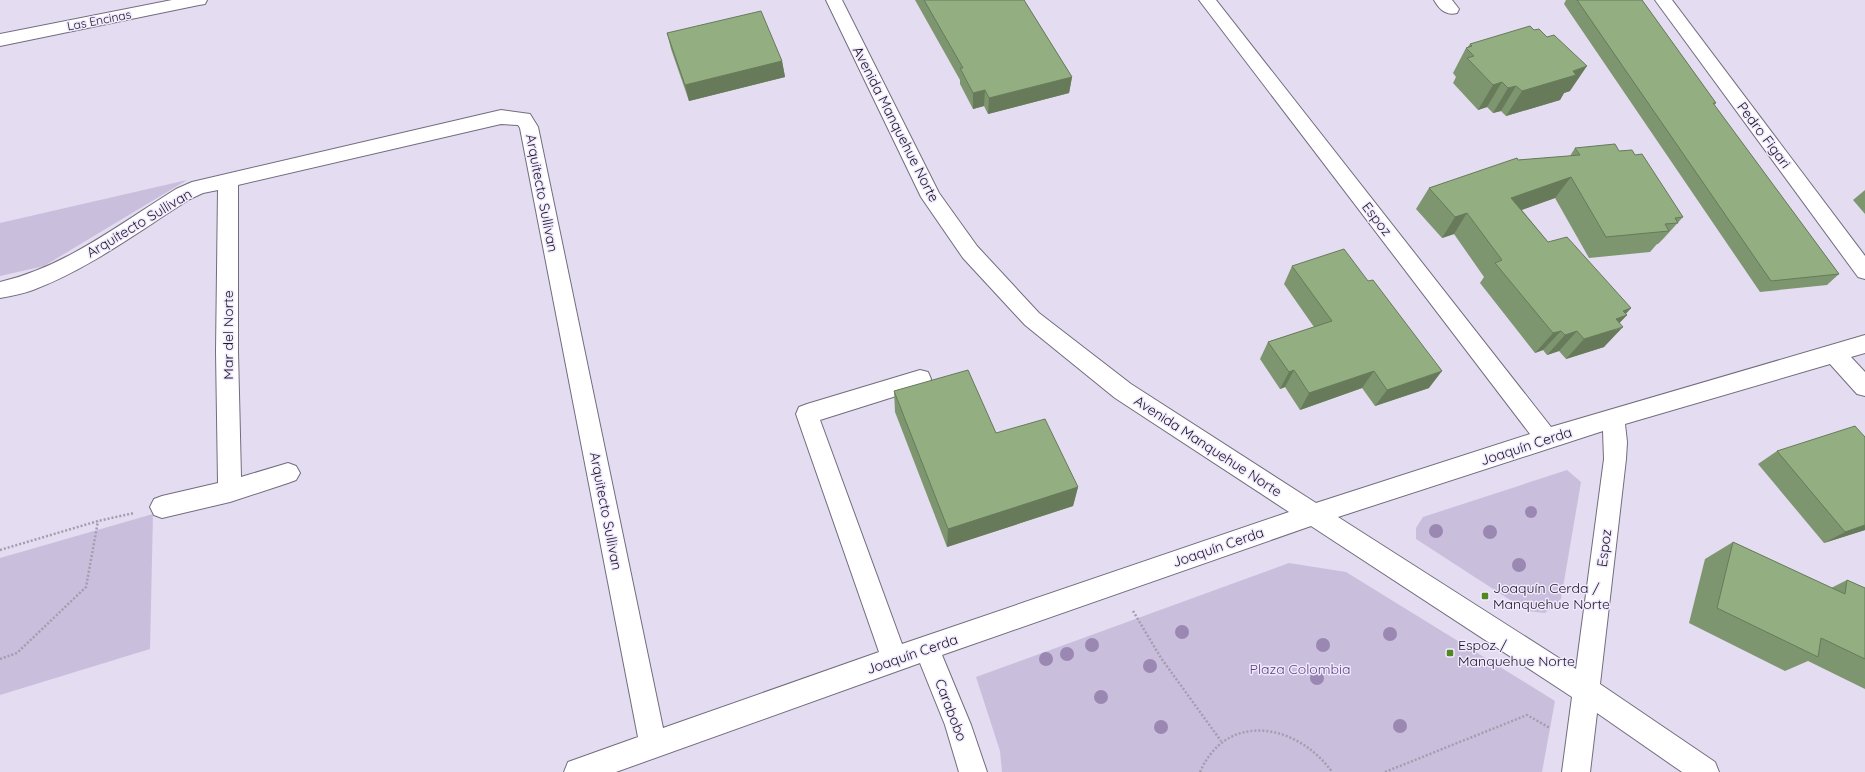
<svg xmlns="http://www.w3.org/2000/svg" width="1865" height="772" viewBox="0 0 1865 772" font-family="Quicksand,sans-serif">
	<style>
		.green { fill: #cabedd }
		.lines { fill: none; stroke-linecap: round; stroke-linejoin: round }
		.minor-casing { stroke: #736c7e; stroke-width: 2 }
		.path { stroke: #a49dae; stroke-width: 2.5; stroke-dasharray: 2 2; stroke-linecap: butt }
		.minor { fill: #fff; fill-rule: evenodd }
		.tree { fill: #9a87b2 }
		.wall { fill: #7e966f }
		.shaded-wall { fill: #677a5a }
		.building { fill: #93af81; stroke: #677a5a }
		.poi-dot { fill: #538821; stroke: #f1e9ff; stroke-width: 1.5 }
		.labels { text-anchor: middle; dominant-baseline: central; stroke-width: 3; stroke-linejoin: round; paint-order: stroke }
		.far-street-label { font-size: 12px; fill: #1a171e; stroke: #f1e9ff }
		.street-label { font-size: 14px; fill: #1a171e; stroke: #f1e9ff }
		.poi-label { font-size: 14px; fill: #1a171e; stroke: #f1e9ff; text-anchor: start }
		.park-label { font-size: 14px; fill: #5d427f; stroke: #f1e9ff }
	</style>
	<rect width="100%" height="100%" fill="#e4dcf1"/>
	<g class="green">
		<polygon points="187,180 44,266 0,276 0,223"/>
		<polygon points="1567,470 1581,482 1561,599 1545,613 1527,611 1416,539 1416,528 1423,517"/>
		<polygon points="153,514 150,649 0,695 0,558"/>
		<polygon points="1289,563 1346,572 1555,701 1542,772 1002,772 1000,751 976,677"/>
	</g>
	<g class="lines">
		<defs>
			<g id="minor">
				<polygon points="172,0 207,0 205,4 199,5 0,46 0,34"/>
				<path d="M826,0h16l97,193 38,53 62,67 92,71 185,119 214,-69 -331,-434h17l335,427 314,-92v18l-14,4 14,15v24l-8,-2 -27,-30 -205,60 2,18 -1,17 -26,225 115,78 4,10h-37l-85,-59 -7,59h-28l10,-75 -261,-171 -369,129 29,70 16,47h-28l-14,-47 -25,-62 -304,109h-52l4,-10 70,-25 -118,-609 -2,-3 -17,-1 -263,61v167l3,125 47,-14 8,3 4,7 -4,7 -8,3 -58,19 -68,16 -8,-3 -4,-8 4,-8 8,-3 56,-13 -2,-131 2,-162 -15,3 -13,6c-51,32 -101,70 -157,91 -11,4 -22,6 -33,8v-16c65,-15 120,-58 176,-93l16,-7 309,-72 29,4 8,13 125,601 216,-76 -83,-238 3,-7 8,-3 113,-34 8,2 3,7 -3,7 -108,34 82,224 387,-132 -174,-114 -90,-73 -62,-67 -42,-61zM1603,431l1,28 -28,210 -238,-152z"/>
				<path d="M1434,0h18l7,9 -2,4c-11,3 -18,-4 -23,-13z"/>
				<polygon points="1655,0 1672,0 1865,256 1865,279 1858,277"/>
			</g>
		</defs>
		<use href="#minor" class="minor-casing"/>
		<g class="path">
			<polyline points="0,550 98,521 134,513"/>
			<polyline points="1133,611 1161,658 1221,741"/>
			<polyline points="0,659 17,653 86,587 98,521"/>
			<path d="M1200,772c27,-62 98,-48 132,0"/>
			<polyline points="1385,772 1527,715 1550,728"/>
		</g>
		<use href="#minor" class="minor"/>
	</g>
	<g class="tree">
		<circle cx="1531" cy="512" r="6"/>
		<circle cx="1436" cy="531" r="7"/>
		<circle cx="1490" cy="532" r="7"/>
		<circle cx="1519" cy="565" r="7"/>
		<circle cx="1182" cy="632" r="7"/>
		<circle cx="1390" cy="634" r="7"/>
		<circle cx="1092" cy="645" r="7"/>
		<circle cx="1323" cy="645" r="7"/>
		<circle cx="1067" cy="654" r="7"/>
		<circle cx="1046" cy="659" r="7"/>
		<circle cx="1150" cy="666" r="7"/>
		<circle cx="1317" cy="678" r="7"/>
		<circle cx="1101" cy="697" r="7"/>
		<circle cx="1400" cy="726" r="7"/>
		<circle cx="1161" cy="727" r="7"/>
	</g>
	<g class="wall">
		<polygon points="915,0 1024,0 1072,77 1069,93 988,114 984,106 973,109 960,84 960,80"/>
		<polygon points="1566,0 1642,0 1716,103 1714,105 1839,274 1827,285 1760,292 1564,4"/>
		<polygon points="1534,30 1570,91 1564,93 1560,100 1506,116 1501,111 1493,113 1487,107 1478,110 1453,83 1456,77 1453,73 1466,48 1467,48 1470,44"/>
		<polygon points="667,33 782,61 785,77 689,101 671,49"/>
		<polygon points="1575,148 1619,151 1635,155 1683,217 1664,238 1658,244 1657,244 1650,252 1589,258 1555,198 1522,210 1548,242 1631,308 1626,314 1627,315 1620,322 1604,347 1566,359 1559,351 1547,355 1543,350 1535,353 1480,283 1484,277 1454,234 1442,238 1416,209 1429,188 1518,160 1570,156"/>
		<polygon points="1865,190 1865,214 1853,200"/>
		<polygon points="1292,266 1429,388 1375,406 1362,388 1300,410 1285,387 1280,389 1260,359 1268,342 1314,327 1284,284"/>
		<polygon points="894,391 996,433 1078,487 1073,506 947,547 895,412"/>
		<polygon points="1865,437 1865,530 1824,543 1758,464 1777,451"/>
		<polygon points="1733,542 1831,588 1847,580 1865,588 1865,689 1808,661 1785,671 1689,623 1705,559"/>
	</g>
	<g class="shaded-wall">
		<polygon points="782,61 785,77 689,101 685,85"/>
		<polygon points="1587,66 1570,91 1564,93 1560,100 1506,116 1522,91 1573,71"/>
		<polygon points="1072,77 1069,93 988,114 989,98"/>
		<polygon points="1502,82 1487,107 1478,110 1493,85"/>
		<polygon points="1516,86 1501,111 1493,113 1508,88"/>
		<polygon points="985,90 984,106 973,109 973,93"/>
		<polygon points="1571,177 1555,198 1496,219 1511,198"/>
		<polygon points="1467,213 1454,234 1442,238 1455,217"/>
		<polygon points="1631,308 1623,316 1627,315 1612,331 1623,327 1604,347 1566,359 1584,339 1623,311"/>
		<polygon points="1561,331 1543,350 1535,353 1553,333"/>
		<polygon points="1577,331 1559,351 1547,355 1565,335"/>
		<polygon points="1294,370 1285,387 1280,389 1289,372"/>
		<polygon points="1374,371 1362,388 1300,410 1309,393"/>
		<polygon points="1442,371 1429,388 1375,406 1387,390"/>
		<polygon points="1078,487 1073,506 947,547 948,529"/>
		<polygon points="1865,525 1865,530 1824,543 1845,532"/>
	</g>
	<g class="building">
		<polygon points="924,0 1024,0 1072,77 989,98 985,90 973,93 960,68 963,68"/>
		<polygon points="1577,0 1642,0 1716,103 1713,103 1839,274 1771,281"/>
		<polygon points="761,11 782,61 685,85 667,33"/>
		<polygon points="1530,26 1534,30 1539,29 1547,37 1554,35 1587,66 1573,71 1576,75 1522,91 1516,86 1508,88 1502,82 1493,85 1467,58 1474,56 1466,48 1472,46 1470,44"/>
		<polygon points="1615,144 1619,151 1632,150 1635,155 1642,154 1683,217 1675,218 1678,223 1665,224 1669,231 1606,237 1571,177 1511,198 1548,242 1567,237 1631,308 1623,311 1627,315 1616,319 1623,327 1584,339 1577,331 1565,335 1561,331 1553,333 1495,263 1502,260 1467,213 1455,217 1429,188 1517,158 1518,160 1580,155 1575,148"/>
		<polygon points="1344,249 1368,281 1373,280 1442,371 1387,390 1374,371 1309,393 1294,370 1289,372 1268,342 1332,321 1292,266"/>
		<polygon points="968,370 996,433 1045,419 1078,487 948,529 894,391"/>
		<polygon points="1855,426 1865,437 1865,525 1845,532 1777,451"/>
		<polygon points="1733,542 1845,594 1847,580 1865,588 1865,659 1821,638 1818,657 1717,608"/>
	</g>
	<g class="poi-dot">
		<rect x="1481" y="592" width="8" height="8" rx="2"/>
		<rect x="1446" y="649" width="8" height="8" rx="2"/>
	</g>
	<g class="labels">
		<g class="far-street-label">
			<text transform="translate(99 20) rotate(-11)">Las Encinas</text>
		</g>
		<g class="street-label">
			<text transform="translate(896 124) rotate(63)">Avenida Manquehue Norte</text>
			<text transform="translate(1764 135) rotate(53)">Pedro Figari</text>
			<text transform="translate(542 193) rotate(79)">Arquitecto Sullivan</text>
			<text transform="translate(1377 219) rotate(52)">Espoz</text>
			<text transform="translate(139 223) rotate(-31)">Arquitecto Sullivan</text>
			<text transform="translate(228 335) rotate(-90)">Mar del Norte</text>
			<text transform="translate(1208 446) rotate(33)">Avenida Manquehue Norte</text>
			<text transform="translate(1526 446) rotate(-18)">Joaquín Cerda</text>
			<text transform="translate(606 511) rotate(79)">Arquitecto Sullivan</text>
			<text transform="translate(1218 547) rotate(-19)">Joaquín Cerda</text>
			<text transform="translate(1604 548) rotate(-83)">Espoz</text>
			<text transform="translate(912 654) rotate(-19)">Joaquín Cerda</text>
			<text transform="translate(951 710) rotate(69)">Carabobo</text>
		</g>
		<g class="poi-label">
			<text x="1493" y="588">Joaquín Cerda /<tspan x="1493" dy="16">Manquehue Norte</tspan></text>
			<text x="1458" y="645">Espoz /<tspan x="1458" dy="16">Manquehue Norte</tspan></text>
		</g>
		<g class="park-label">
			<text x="1300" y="669">Plaza Colombia</text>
		</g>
	</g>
</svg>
